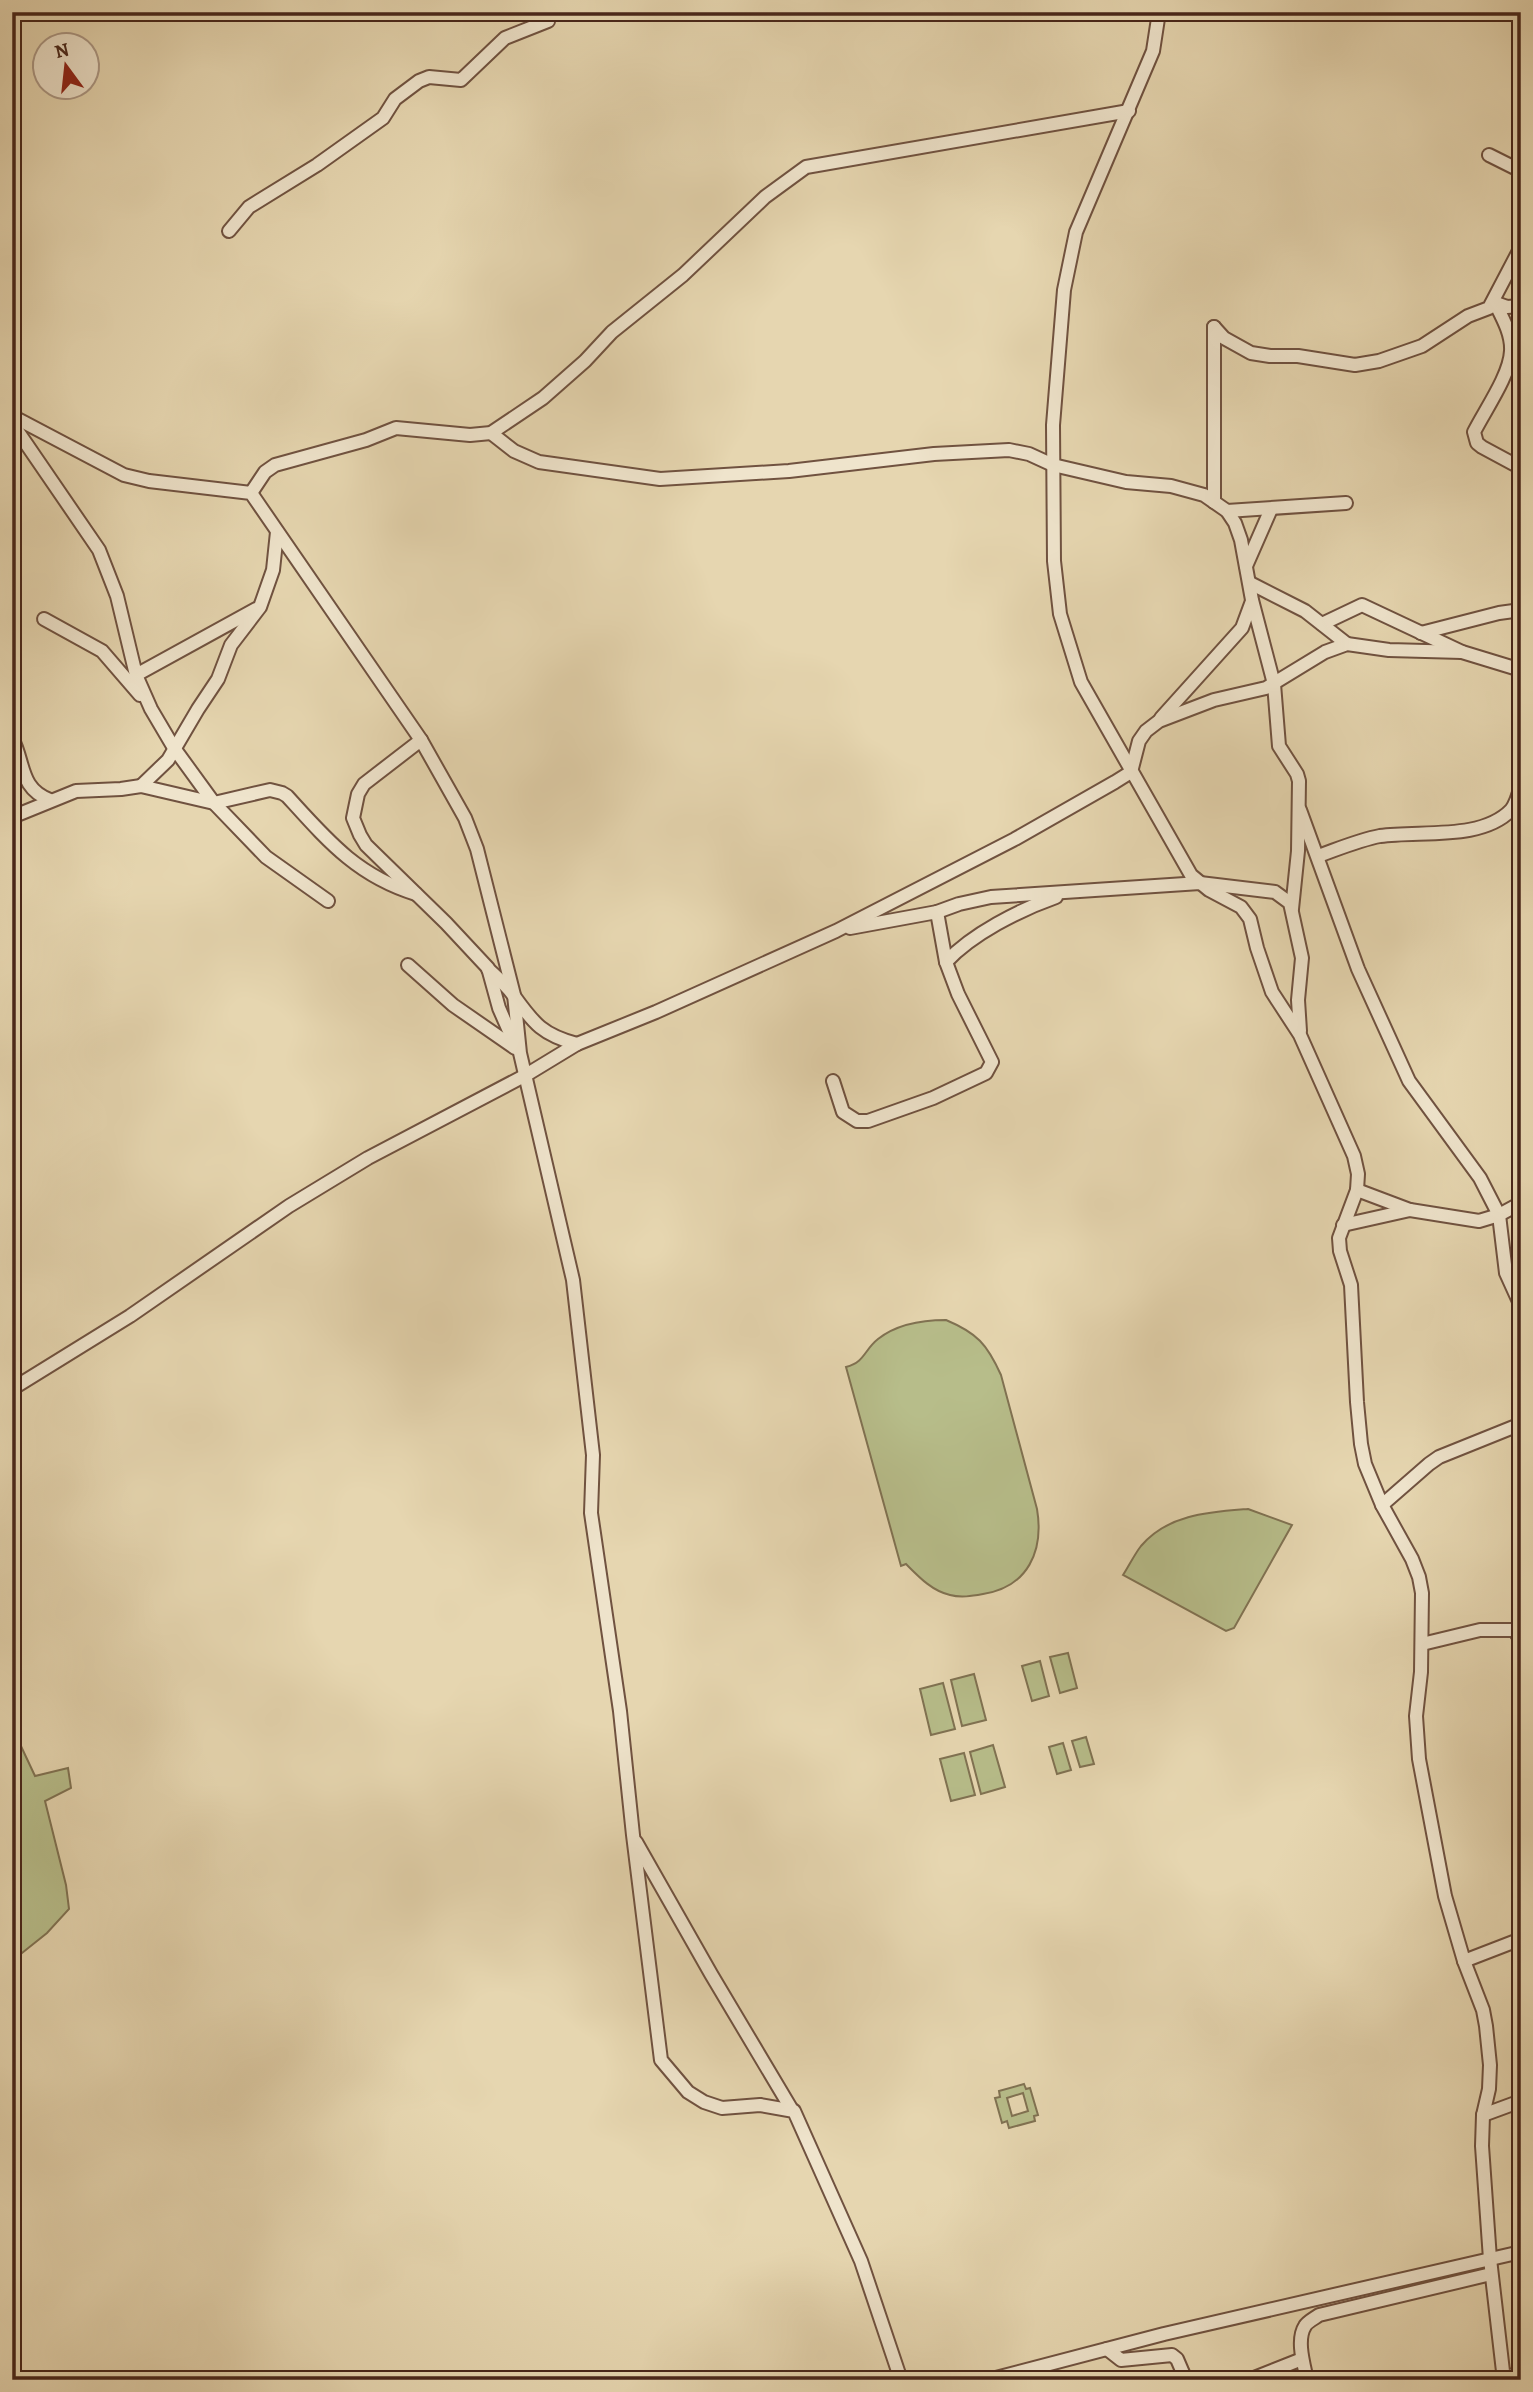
<svg xmlns="http://www.w3.org/2000/svg" width="1533" height="2392" viewBox="0 0 1533 2392" font-family="Alegreya,serif">
	<style>
		.green { fill: #b7bd8a; stroke: #807252; stroke-width: 2; fill-rule: evenodd }
		.lines { fill: none; stroke-linecap: round; stroke-linejoin: round }
		.minor-casing { stroke: #705240; stroke-width: 16 }
		.minor { stroke: #efe4cc; stroke-width: 12 }
	</style>
	<rect width="100%" height="100%" fill="#e6d6b0"/>
	<filter id="stains"><feTurbulence type="fractalNoise" baseFrequency=".00286" numOctaves="4"/><feColorMatrix values="0 0 0 0 .2 0 0 0 0 .09 0 0 0 0 .02 0 0 0 .5 -.17"/></filter>
	<radialGradient id="worn" r=".72"><stop offset=".6" stop-color="#630" stop-opacity="0"/><stop offset="1" stop-color="#630" stop-opacity=".3"/></radialGradient>
	<g class="green">
		<path d="M946,1320c31,13 41,24 55,55l36,134c7,42 -9,78 -54,85 -11,2 -22,4 -33,1 -18,-4 -31,-18 -44,-31l-5,2 -55,-199c19,-5 18,-17 32,-28 19,-15 44,-19 68,-19z"/>
		<path d="M1248,1509l44,16 -58,103 -8,3 -103,-56c6,-9 11,-20 18,-29 27,-32 69,-34 107,-37z"/>
		<polygon points="1068,1653 1077,1688 1060,1693 1050,1657"/>
		<polygon points="1040,1661 1049,1696 1032,1701 1022,1666"/>
		<polygon points="974,1674 986,1720 962,1726 951,1680"/>
		<polygon points="943,1683 955,1729 931,1735 920,1689"/>
		<polygon points="12,1727 35,1776 68,1768 71,1788 45,1801 66,1885 69,1909 47,1933 12,1961"/>
		<polygon points="1086,1737 1094,1764 1080,1767 1072,1741"/>
		<polygon points="1063,1743 1071,1770 1057,1774 1049,1747"/>
		<polygon points="993,1745 1005,1787 981,1794 970,1752"/>
		<polygon points="964,1753 975,1795 951,1801 940,1759"/>
		<path d="M1024,2084l2,5 4,-1 8,27 -4,1 1,5 -26,7 -2,-7 -5,2 -7,-25 5,-1 -1,-6zM1023,2093l5,18 -16,5 -5,-18z"/>
	</g>
	<g class="lines">
		<defs>
			<g id="minor">
				<polyline points="1159,12 1153,51 1076,232 1064,290 1053,425 1054,561 1060,614 1081,682 1191,875 1209,890 1241,907 1250,919 1257,948 1272,992 1300,1035 1354,1156 1358,1174 1357,1190 1339,1238 1340,1251 1351,1285 1357,1402 1361,1444 1365,1464 1382,1505 1412,1559 1419,1577 1422,1593 1421,1672 1416,1716 1419,1759 1445,1896 1464,1961 1483,2010 1486,2026 1490,2065 1489,2089 1483,2115 1482,2146 1490,2259 1504,2380"/>
				<polyline points="1489,155 1521,171"/>
				<polyline points="229,231 249,207 317,165 383,118 395,99 419,81 429,77 461,80 505,38 548,21 546,12"/>
				<polyline points="1493,302 1507,307 1521,306"/>
				<path d="M1495,303c7,14 17,31 16,48 -1,24 -26,59 -37,81l3,11 5,4 39,21"/>
				<polyline points="1214,327 1224,338 1251,353 1270,356 1298,356 1355,365 1379,361 1422,346 1468,316 1489,308 1521,247"/>
				<polyline points="12,416 124,475 149,481 251,493 421,740 465,818 477,849 514,995 520,1053 573,1280 593,1455 591,1513 620,1711 633,1835 661,2060 688,2092 704,2102 722,2108 760,2105 794,2111 861,2261 901,2380"/>
				<polyline points="12,423 99,550 117,596 136,675 151,709 174,748 214,803 266,857 328,901"/>
				<polyline points="491,433 514,451 539,462 660,479 789,471 934,454 1009,450 1029,454 1053,465 1126,482 1171,486 1204,495 1227,511 1235,523 1241,540 1252,600 1274,684 1279,746 1297,774 1299,781 1298,851 1292,909"/>
				<polyline points="251,493 265,472 275,465 366,440 396,428 470,435 491,433 543,398 585,361 612,332 683,275 765,197 806,167 1129,111"/>
				<polyline points="1214,502 1214,327"/>
				<polyline points="1227,511 1346,503"/>
				<polyline points="1246,566 1271,509"/>
				<polyline points="1250,583 1305,611 1347,644"/>
				<polyline points="44,619 102,651 140,695"/>
				<polyline points="1322,624 1362,605 1462,652 1521,670"/>
				<polyline points="1421,633 1499,613 1521,610"/>
				<polyline points="136,675 256,609"/>
				<polyline points="1161,718 1242,628 1252,601"/>
				<path d="M12,738c13,25 7,50 38,62"/>
				<polyline points="421,740 364,784 358,794 353,818 360,835 366,845 446,923 488,968 499,1008 516,1047"/>
				<polyline points="141,786 168,760 198,709 218,679 231,645 260,607 273,570 277,532"/>
				<polyline points="1300,810 1358,969 1409,1081 1480,1178 1499,1215 1506,1273 1521,1306"/>
				<path d="M12,817l64,-26 45,-2 20,-3 73,17 56,-13 12,3 5,3c40,44 70,80 129,98"/>
				<path d="M1318,856c20,-7 41,-16 62,-20 40,-6 101,5 131,-26 5,-6 8,-17 10,-25"/>
				<polyline points="937,912 959,904 991,897 1200,883 1275,892 1290,903 1302,958 1298,1000 1300,1031"/>
				<path d="M946,962c26,-28 73,-52 110,-65"/>
				<polyline points="408,965 453,1005 515,1048"/>
				<path d="M488,969c9,8 19,17 26,27 20,28 29,39 63,48"/>
				<polyline points="833,1081 843,1112 857,1121 868,1121 933,1098 986,1073 992,1062 958,994 946,962 937,912 850,928"/>
				<polyline points="1357,1190 1410,1210 1479,1221 1499,1215 1521,1203"/>
				<polyline points="1343,1225 1410,1210"/>
				<polyline points="12,1389 130,1316 289,1206 368,1158 526,1075 577,1044 656,1012 836,931 1015,839 1115,782 1131,772 1139,741 1146,731 1159,721 1214,700 1266,688 1325,652 1347,644 1389,650 1462,652"/>
				<polyline points="1382,1505 1429,1464 1439,1457 1521,1424"/>
				<polyline points="1422,1644 1480,1630 1514,1630 1521,1640"/>
				<polyline points="636,1842 711,1974 792,2110"/>
				<polyline points="1464,1961 1521,1939"/>
				<polyline points="1483,2115 1521,2101"/>
				<polyline points="1107,2349 1121,2360 1172,2355 1177,2359 1186,2380"/>
				<polyline points="1504,2377 1521,2374"/>
				<polyline points="988,2380 1164,2334 1521,2252"/>
				<polyline points="1249,2380 1302,2359"/>
				<path d="M1307,2380c-3,-15 -11,-40 -2,-54 2,-4 10,-8 14,-11l172,-41"/>
			</g>
		</defs>
		<use href="#minor" class="minor-casing"/>
		<use href="#minor" class="minor"/>
	</g>
	<rect width="1533" height="2392" fill="none" stroke="#e6d6b0" stroke-width="42"/>
	<rect x="14" y="14" width="1505" height="2364" fill="none" stroke="#48261a" stroke-width="3.5"/>
	<rect x="21" y="21" width="1491" height="2350" fill="none" stroke="#48261a" stroke-width="2"/>
	<g transform="translate(66 66) rotate(345)"><circle r="33" fill="#efe4cc" stroke="#ac9885" stroke-width="2"/>
	<path d="M0-5L12 26L0 18L-12 26Z" fill="#8f2418"/>
	<text y="-10" font-size="19" font-weight="bold" text-anchor="middle" fill="#48261a">N</text>
	</g>
	<rect width="100%" height="100%" filter="url(#stains)"/>
	<rect width="100%" height="100%" fill="url(#worn)"/>
</svg>
